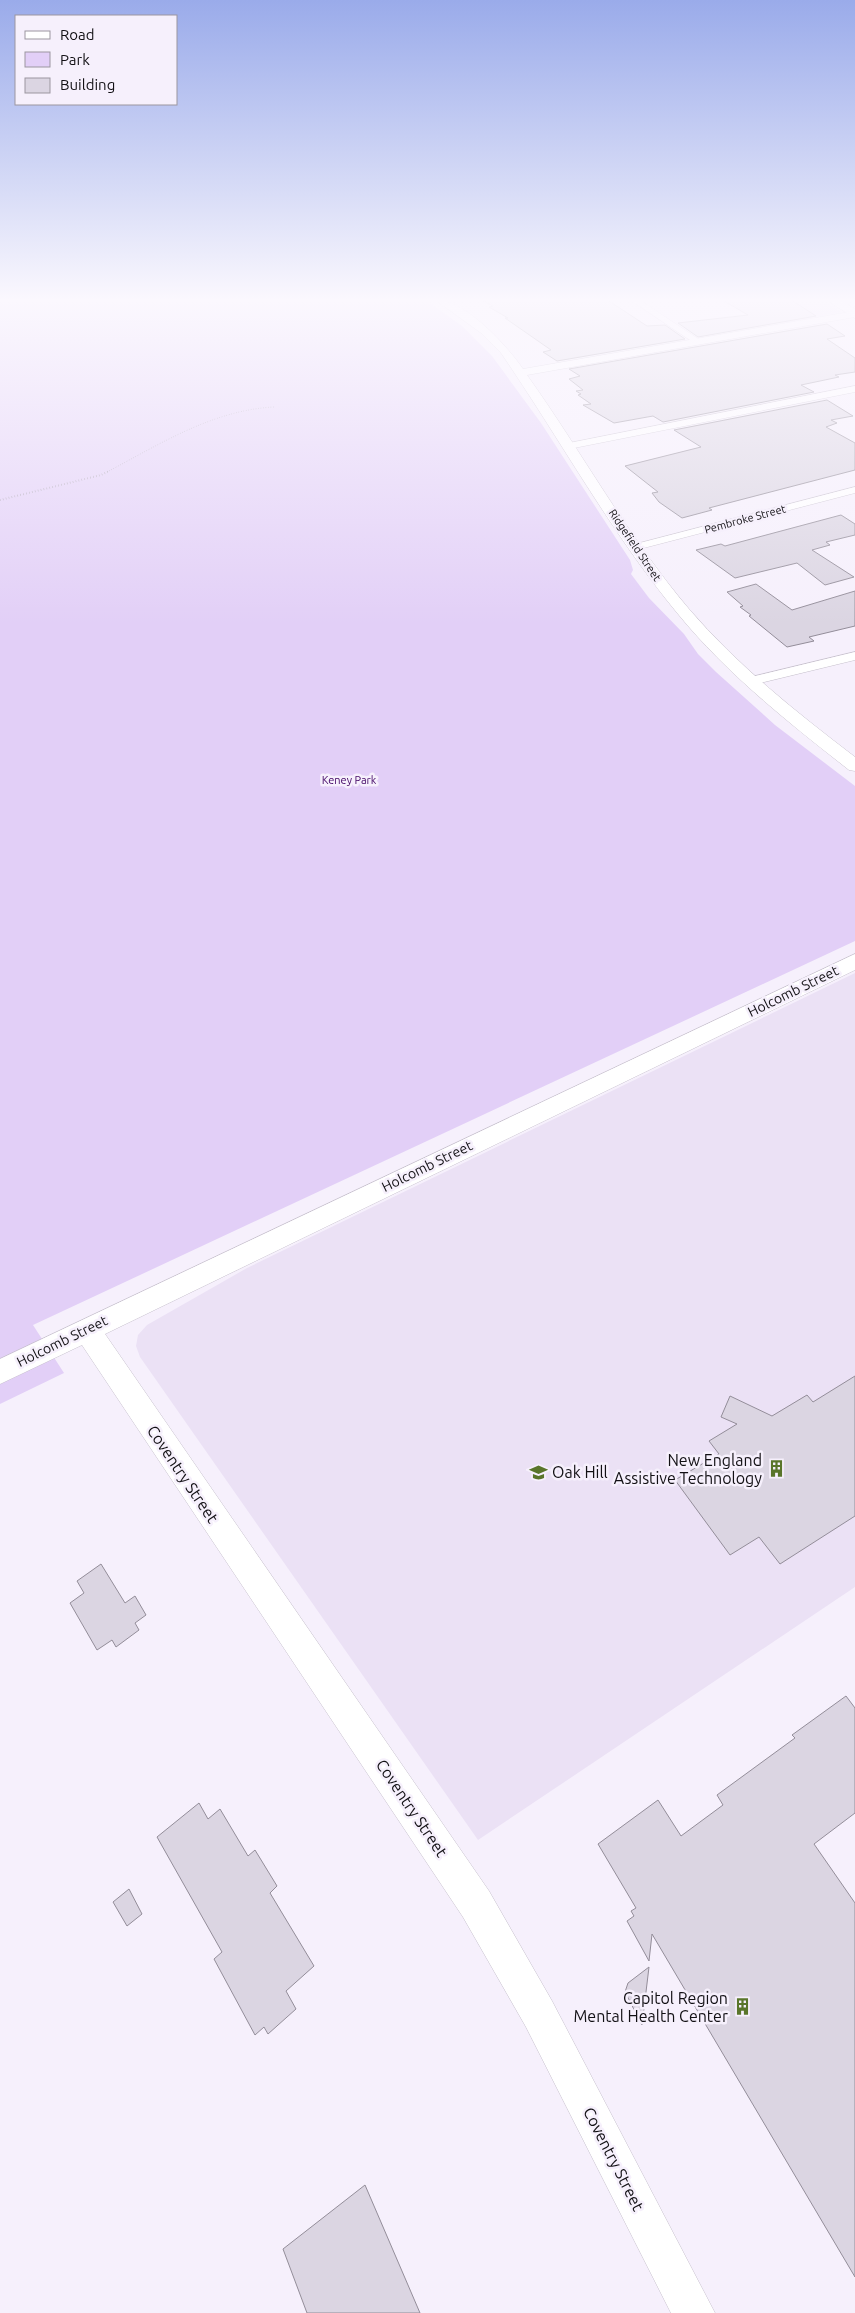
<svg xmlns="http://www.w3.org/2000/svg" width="855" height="2313" viewBox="0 0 855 2313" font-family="Ubuntu,sans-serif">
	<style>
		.built { fill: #ebe1f5 }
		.green { fill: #e2cff7 }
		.building { fill: #dbd5e2; stroke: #938d99 }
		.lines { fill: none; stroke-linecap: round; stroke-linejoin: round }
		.minor-casing { stroke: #c7c1cd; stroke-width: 1 }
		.tertiary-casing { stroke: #c7c1cd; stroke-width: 1 }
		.secondary-casing { stroke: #c7c1cd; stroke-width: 1 }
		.path-far1 { stroke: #9a969e; stroke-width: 1; stroke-dasharray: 0.5 2; stroke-linecap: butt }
		.path { stroke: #9a969e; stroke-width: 2; stroke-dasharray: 0.5 2.5; stroke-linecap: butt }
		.minor { fill: #fff; fill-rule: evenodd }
		.tertiary { fill: #fff; fill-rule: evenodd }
		.secondary { fill: #fff; fill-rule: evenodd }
		.labels { text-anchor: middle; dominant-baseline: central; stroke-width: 5; stroke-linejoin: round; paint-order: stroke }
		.far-street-label { font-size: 11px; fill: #121014; stroke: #f6f0fc }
		.far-park-label { font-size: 11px; fill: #410464; stroke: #f6f0fc }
		.street-label { font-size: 14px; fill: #121014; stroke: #f6f0fc }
		.near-poi-label { font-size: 16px; fill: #121014; stroke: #f6f0fc; text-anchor: end }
		.near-street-label { font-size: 16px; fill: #121014; stroke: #f6f0fc }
	</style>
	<rect width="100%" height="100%" fill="#f6f0fc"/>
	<g class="built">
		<polygon points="742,301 824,301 841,312 784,323 766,311"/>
		<polygon points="855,973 855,1587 478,1840 140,1357 136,1346 138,1335 147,1325 247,1268"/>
	</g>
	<polygon class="green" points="0,301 427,301 462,326 492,356 541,423 630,560 633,570 631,574 649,598 684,634 698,654 716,672 775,725 855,786 855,941 33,1325 64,1373 0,1404"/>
	<g class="building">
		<polygon points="483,301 609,301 647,326 665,325 685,339 557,361 543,352 551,350 505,318 508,318 489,307 493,306"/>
		<polygon points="724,301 793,301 816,316 698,337 678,323 748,315"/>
		<polygon points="827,324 845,336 827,339 855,358 855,372 835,375 839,377 801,385 814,392 663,422 653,416 614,423 583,405 591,404 578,395 581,394 576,391 583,390 569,379 580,376 569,369"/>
		<polygon points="827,400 853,416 831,420 837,423 826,427 855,443 855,470 709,508 712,510 682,518 659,502 652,493 658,492 625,466 701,447 674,430"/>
		<polygon points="841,515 855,524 855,535 826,542 830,545 812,550 854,577 825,585 797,563 735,578 696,550 721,544 725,546"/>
		<polygon points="756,584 792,610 855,591 855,626 809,637 814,641 787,647 749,616 751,615 740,607 743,606 727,592"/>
		<polygon points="855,1376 855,1516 780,1564 759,1537 730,1555 675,1480 719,1454 709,1441 737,1424 721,1417 730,1396 772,1416 807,1395 813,1402"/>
		<polygon points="101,1564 125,1603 135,1596 146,1615 135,1623 139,1630 116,1647 112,1640 97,1650 70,1603 84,1593 77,1581"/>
		<polygon points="846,1696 855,1708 855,1813 814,1844 855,1903 855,2277 652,1934 649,1961 627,1921 634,1916 631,1911 636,1908 598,1844 658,1800 681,1836 723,1805 717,1795 795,1738 792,1735"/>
		<polygon points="199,1803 208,1819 220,1809 248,1856 255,1850 277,1886 270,1893 314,1966 286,1991 296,2009 268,2034 264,2027 255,2035 214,1959 222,1952 157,1837"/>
		<polygon points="129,1889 142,1914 127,1926 113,1902"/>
		<polygon points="649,1967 642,2025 625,1992 628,1983"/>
		<polygon points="365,2185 420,2313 307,2313 283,2249"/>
	</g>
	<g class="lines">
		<defs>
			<g id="minor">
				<polygon points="632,301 641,301 703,342 696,344"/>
				<polygon points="855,386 855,392 569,449 564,446 569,443"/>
				<polygon points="855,487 855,493 636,550 630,547 632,545"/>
				<polygon points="855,652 855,660 752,685 746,681 747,678"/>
			</g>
			<g id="tertiary">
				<path d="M437,301c28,-2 71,46 86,68l332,-58v6l-328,58c55,77 100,161 162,234 48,56 107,103 166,148v14l-6,-1c-61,-48 -122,-96 -171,-156 -67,-81 -118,-175 -177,-261l-20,-20z"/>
				<polygon points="855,954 855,970 105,1334 489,1891 552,2001 715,2313 671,2313 526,2027 463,1917 82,1345 0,1384 0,1359"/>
			</g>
			<polygon id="secondary" points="828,301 842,301 855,309 855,318"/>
		</defs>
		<use href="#minor" class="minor-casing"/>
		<use href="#tertiary" class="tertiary-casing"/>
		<use href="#secondary" class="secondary-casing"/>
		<path class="path-far1" d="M107,472c53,-28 106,-62 167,-65"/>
		<polyline class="path" points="0,500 101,475 109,471"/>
		<use href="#minor" class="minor"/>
		<use href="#tertiary" class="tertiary"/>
		<use href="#secondary" class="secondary"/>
	</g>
	<linearGradient id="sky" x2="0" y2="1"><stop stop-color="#9aabea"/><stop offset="0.48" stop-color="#fbf8fe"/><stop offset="1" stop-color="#fbf8fe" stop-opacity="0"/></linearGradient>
	<rect width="855" height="625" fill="url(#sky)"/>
	<defs>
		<symbol id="building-bare" viewBox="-9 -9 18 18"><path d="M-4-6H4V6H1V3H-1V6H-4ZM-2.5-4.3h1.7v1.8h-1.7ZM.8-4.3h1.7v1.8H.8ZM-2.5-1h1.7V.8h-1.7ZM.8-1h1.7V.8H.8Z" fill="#59752a" stroke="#f6f0fc" stroke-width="2.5" paint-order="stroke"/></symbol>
		<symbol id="school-bare" viewBox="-9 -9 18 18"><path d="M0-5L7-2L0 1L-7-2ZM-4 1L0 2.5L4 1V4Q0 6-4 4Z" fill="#59752a" stroke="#f6f0fc" stroke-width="2.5" paint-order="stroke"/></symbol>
	</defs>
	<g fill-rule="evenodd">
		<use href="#building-bare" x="764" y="1456" width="25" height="25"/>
		<use href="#school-bare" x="526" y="1460" width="25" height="25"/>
		<use href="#building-bare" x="730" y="1994" width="25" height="25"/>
	</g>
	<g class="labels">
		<g class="far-street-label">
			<text transform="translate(745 519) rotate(-15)">Pembroke Street</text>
			<text transform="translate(635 545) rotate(56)">Ridgefield Street</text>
		</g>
		<g class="far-park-label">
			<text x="349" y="780">Keney Park</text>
		</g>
		<g class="street-label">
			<text transform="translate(793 991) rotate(-26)">Holcomb Street</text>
			<text transform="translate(427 1166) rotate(-26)">Holcomb Street</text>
			<text transform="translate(62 1341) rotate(-26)">Holcomb Street</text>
		</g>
		<g class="near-poi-label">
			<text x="762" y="1460">New England<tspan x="762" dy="18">Assistive Technology</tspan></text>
			<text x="552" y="1472" text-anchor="start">Oak Hill</text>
			<text x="728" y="1998">Capitol Region<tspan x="728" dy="18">Mental Health Center</tspan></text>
		</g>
		<g class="near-street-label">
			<text transform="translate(183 1474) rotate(56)">Coventry Street</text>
			<text transform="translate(412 1808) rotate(56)">Coventry Street</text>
			<text transform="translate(614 2159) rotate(63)">Coventry Street</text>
		</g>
	</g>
	<rect x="15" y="15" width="162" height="90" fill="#f6f0fc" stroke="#9b969f"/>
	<rect x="25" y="31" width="25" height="8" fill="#ffffff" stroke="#9b969f"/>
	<text x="60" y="40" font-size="15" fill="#121014">Road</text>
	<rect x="25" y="52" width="25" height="15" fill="#e2cff7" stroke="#9b969f"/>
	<text x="60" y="65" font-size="15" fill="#121014">Park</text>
	<rect x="25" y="78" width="25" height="15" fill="#dbd5e2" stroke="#9b969f"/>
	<text x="60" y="90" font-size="15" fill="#121014">Building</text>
</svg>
